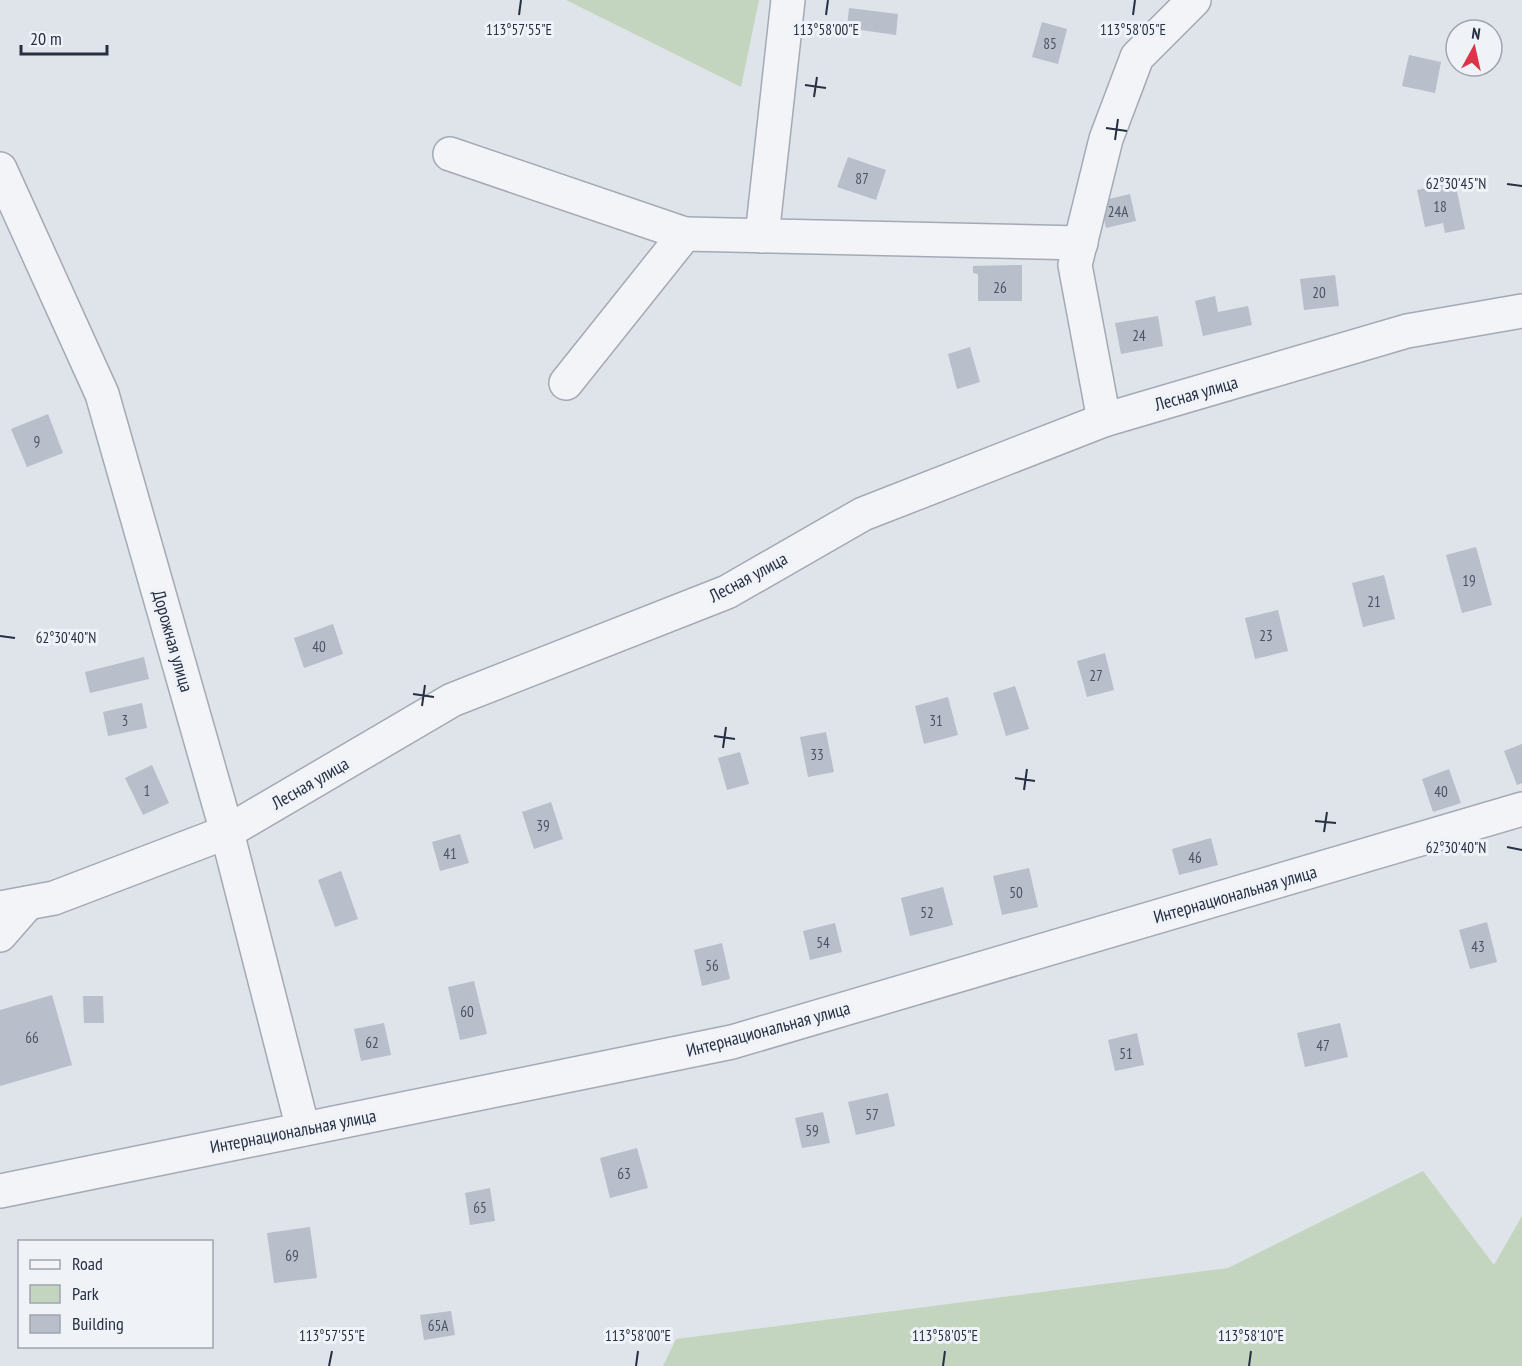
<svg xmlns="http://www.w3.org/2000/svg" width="1522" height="1366" viewBox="0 0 1522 1366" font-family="'PT Sans Narrow',sans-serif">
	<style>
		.green { fill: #c4d5bf }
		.building { fill: #b8beca }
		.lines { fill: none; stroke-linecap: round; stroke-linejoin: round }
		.minor-casing { stroke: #a4a9b5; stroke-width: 36 }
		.minor { stroke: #f2f4f8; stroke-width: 33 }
		.ticks { fill: none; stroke: #262f43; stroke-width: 2 }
		.labels { text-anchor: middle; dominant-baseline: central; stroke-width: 6; stroke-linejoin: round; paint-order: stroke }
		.number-label { font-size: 15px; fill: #4a5365 }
		.street-label { font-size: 18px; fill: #262f43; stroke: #eff2f7 }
		.ticks-label { font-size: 15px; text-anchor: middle; fill: #262f43; stroke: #eff2f7; stroke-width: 6; stroke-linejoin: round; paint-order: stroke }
	</style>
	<rect width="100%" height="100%" fill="#dfe3ea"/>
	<g class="green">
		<polygon points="566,0 759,0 741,87"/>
		<polygon points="1423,1171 1494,1265 1522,1216 1522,1366 663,1366 676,1339 1228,1268"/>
	</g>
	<g class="building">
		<polygon points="849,8 898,14 896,35 847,28"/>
		<polygon points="1042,22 1067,29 1058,64 1032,57"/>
		<polygon points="1409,55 1441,62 1435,93 1402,86"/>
		<polygon points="848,157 886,170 876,200 837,187"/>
		<polygon points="1455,182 1465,229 1445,233 1443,223 1425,227 1417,190"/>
		<polygon points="1130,194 1136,221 1106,228 1100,201"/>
		<polygon points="1022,265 1022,301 978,301 978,274 973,273 973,266"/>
		<polygon points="1335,275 1339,306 1304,310 1300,279"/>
		<polygon points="1215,296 1218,312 1248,306 1252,325 1203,336 1195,301"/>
		<polygon points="1158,316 1163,346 1121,354 1115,323"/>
		<polygon points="970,347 980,382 957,389 948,354"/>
		<polygon points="48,414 63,453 27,467 11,429"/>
		<polygon points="1476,547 1492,605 1462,613 1446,555"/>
		<polygon points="1384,575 1395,619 1363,627 1352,583"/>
		<polygon points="1278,610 1288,651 1255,659 1245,618"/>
		<polygon points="333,624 343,654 304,668 294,638"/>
		<polygon points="1105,653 1114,690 1087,697 1077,661"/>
		<polygon points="144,657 149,679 90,693 85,672"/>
		<polygon points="1015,686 1029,729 1006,736 993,693"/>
		<polygon points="948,697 958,735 924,744 915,706"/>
		<polygon points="142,703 147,728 108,736 103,712"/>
		<polygon points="826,732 834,772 808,777 800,737"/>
		<polygon points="1522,744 1522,783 1517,785 1504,751"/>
		<polygon points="740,752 749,784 727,790 718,758"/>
		<polygon points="152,765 169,803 143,815 125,778"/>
		<polygon points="1449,769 1461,803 1433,812 1422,779"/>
		<polygon points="551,802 563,839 534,849 522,812"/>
		<polygon points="460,834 469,863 440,871 432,842"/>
		<polygon points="1211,838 1218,865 1179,875 1172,849"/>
		<polygon points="1029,868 1038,907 1002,915 993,876"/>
		<polygon points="341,871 358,919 335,927 318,880"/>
		<polygon points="943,887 953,925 910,936 901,898"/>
		<polygon points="1487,922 1497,962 1470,969 1459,930"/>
		<polygon points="835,923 842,952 810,960 803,931"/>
		<polygon points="722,943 730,979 702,986 694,950"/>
		<polygon points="474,981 487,1034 460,1040 448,987"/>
		<polygon points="52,995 72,1065 0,1086 0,1010"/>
		<polygon points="83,996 103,996 104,1023 84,1023"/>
		<polygon points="384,1023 391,1055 361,1061 354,1029"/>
		<polygon points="1340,1023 1348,1057 1305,1067 1297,1033"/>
		<polygon points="1137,1033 1144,1065 1115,1071 1108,1040"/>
		<polygon points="888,1093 895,1126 856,1135 848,1102"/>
		<polygon points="823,1112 830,1143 802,1148 795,1118"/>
		<polygon points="637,1148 648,1188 610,1198 600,1158"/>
		<polygon points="490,1188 495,1221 470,1225 465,1193"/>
		<polygon points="310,1227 317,1278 274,1283 267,1233"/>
		<polygon points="451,1311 455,1335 424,1340 420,1315"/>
	</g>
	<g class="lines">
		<defs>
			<g id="minor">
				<polyline points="450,154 685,234"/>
				<polyline points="0,169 102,394 227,832 303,1129"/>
				<polyline points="762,236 788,0"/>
				<polyline points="566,383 685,234 1081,243"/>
				<polyline points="1104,420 1075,265 1106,139 1137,57 1194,0"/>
				<polyline points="0,908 54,898 227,832 452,700 727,592 863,514 1104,420 1407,331 1522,311"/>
				<polyline points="0,935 28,903"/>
				<polyline points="0,1191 732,1042 1522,809"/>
			</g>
		</defs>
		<use href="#minor" class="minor-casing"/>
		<use href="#minor" class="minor"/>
	</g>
	<path class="ticks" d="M519,15l2,-15M826,15l2,-15M1133,15l2,-15M805,85l21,3M814,97l3,-20M1106,128l21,3M1115,140l3,-21M1507,184l15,2M0,636l15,2M413,694l21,3M422,706l3,-21M714,736l21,3M723,748l3,-21M1015,778l20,3M1024,790l3,-21M1315,821l21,2M1324,832l3,-20M1507,847l15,3M329,1366l3,-15M636,1366l2,-15M943,1366l2,-15M1249,1366l2,-15"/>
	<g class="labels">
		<g class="number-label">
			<text x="1050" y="43">85</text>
			<text x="862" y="178">87</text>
			<text x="1440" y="206">18</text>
			<text x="1118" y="211">24А</text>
			<text x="1000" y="287">26</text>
			<text x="1319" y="292">20</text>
			<text x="1139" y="335">24</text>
			<text x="37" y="441">9</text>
			<text x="1469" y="580">19</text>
			<text x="1374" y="601">21</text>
			<text x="1266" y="635">23</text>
			<text x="319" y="646">40</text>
			<text x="1096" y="675">27</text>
			<text x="125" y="720">3</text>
			<text x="936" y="720">31</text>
			<text x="817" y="754">33</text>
			<text x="147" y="790">1</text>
			<text x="1441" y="791">40</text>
			<text x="543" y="825">39</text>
			<text x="450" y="853">41</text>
			<text x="1195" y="857">46</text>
			<text x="1016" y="892">50</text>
			<text x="927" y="912">52</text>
			<text x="823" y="942">54</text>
			<text x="1478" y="946">43</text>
			<text x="712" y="965">56</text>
			<text x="467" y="1011">60</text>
			<text x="32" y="1037">66</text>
			<text x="372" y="1042">62</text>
			<text x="1323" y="1045">47</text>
			<text x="1126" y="1053">51</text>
			<text x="872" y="1114">57</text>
			<text x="812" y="1130">59</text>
			<text x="624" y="1173">63</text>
			<text x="480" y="1207">65</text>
			<text x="292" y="1255">69</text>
			<text x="438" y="1325">65А</text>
		</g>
		<g class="street-label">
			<text transform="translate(1196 393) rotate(-16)">Лесная улица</text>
			<text transform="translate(748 577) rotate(-28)">Лесная улица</text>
			<text transform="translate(173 641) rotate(74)">Дорожная улица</text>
			<text transform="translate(310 783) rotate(-30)">Лесная улица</text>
			<text transform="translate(1235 894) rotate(-16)">Интернациональная улица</text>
			<text transform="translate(768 1029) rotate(-15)">Интернациональная улица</text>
			<text transform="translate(293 1131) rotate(-11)">Интернациональная улица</text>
		</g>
	</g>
	<g class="ticks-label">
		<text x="519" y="35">113°57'55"E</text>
		<text x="826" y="35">113°58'00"E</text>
		<text x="1133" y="35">113°58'05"E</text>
		<text x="1456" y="189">62°30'45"N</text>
		<text x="66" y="643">62°30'40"N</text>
		<text x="1456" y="853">62°30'40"N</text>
		<text x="332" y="1341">113°57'55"E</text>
		<text x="638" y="1341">113°58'00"E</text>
		<text x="945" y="1341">113°58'05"E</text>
		<text x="1251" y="1341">113°58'10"E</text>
	</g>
	<rect x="18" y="1240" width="195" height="108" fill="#eff2f7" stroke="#9fa4af" stroke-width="1.5"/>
	<rect x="30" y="1260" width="30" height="9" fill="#f2f4f8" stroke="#9fa4af" stroke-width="1.5"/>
	<text x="72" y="1270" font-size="18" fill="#262f43">Road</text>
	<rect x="30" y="1285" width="30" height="18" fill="#c4d5bf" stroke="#9fa4af" stroke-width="1.5"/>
	<text x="72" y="1300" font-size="18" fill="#262f43">Park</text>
	<rect x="30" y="1315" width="30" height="18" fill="#b8beca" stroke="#9fa4af" stroke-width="1.5"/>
	<text x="72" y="1330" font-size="18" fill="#262f43">Building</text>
	<g transform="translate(1474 48) rotate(8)"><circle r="28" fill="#eff2f7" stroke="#9fa4af" stroke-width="1.5"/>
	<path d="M0-4.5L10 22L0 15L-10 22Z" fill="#dd3548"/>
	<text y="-9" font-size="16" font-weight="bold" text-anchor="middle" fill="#262f43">N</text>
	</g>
	<path d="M21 45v9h86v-9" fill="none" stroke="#262f43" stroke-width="3"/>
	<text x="30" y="45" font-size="18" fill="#262f43" stroke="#eff2f7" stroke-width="4.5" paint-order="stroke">20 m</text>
</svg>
